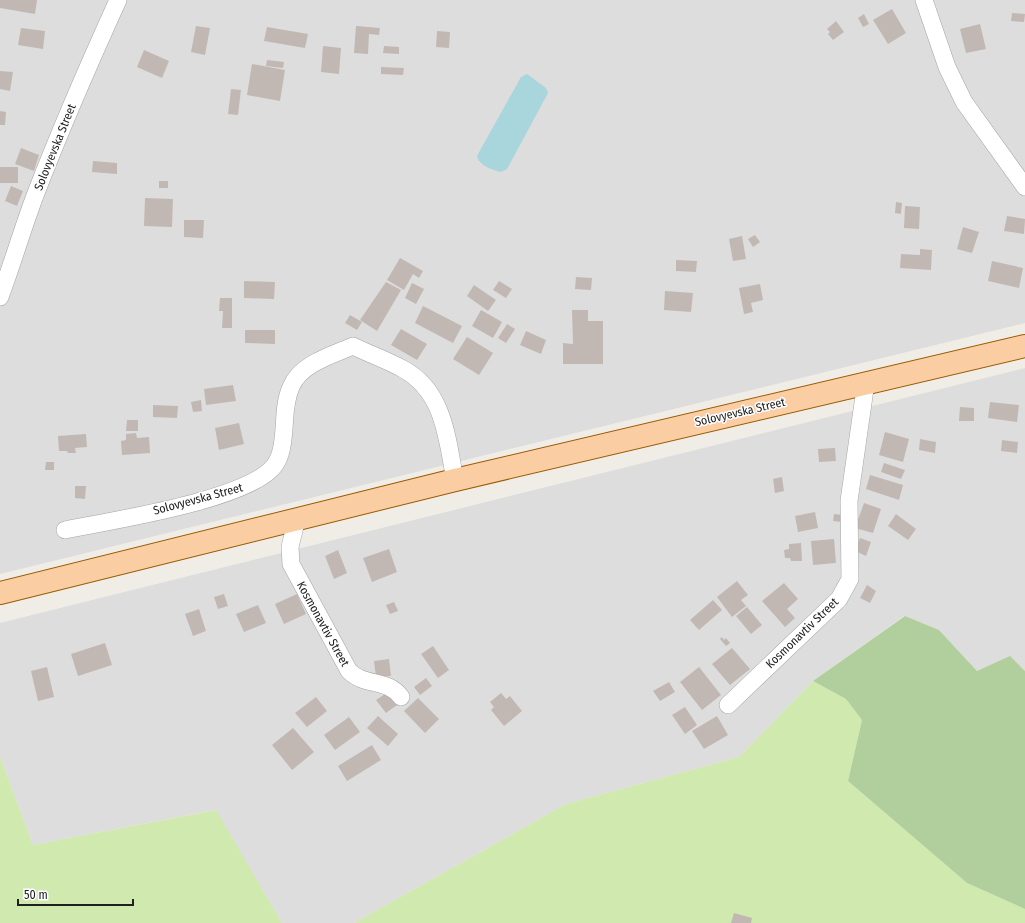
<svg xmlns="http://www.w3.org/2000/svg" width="1025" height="923" viewBox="0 0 1025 923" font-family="'Fira Sans Condensed',sans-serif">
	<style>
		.residential { fill: #dedddd }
		.grass { fill: #d0e9af }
		.forest { fill: #b0cf9d }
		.water { fill: #a9d5dd }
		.building { fill: #c1b8b3 }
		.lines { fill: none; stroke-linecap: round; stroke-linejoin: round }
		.street-casing { stroke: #a4a4a4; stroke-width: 18 }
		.primary-casing { stroke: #995b04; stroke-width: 24 }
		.street { stroke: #fff; stroke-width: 17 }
		.primary { stroke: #facda3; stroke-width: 22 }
		.labels { text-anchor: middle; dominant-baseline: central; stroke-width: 3; stroke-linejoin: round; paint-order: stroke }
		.street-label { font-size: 12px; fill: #202020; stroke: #fff }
	</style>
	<rect width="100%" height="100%" fill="#f0ede7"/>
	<g class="residential">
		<polygon points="0,0 1025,0 1025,323 0,574"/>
		<polygon points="1025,368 1025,671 1010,657 977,671 939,630 904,616 813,681 739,757 566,804 354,923 282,923 215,810 33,845 0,757 0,623"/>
	</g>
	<g class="grass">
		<polygon points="813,681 846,699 862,720 848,781 967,883 1025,909 1025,923 354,923 566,804 739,757"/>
		<polygon points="0,757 33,845 216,810 282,923 0,923"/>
	</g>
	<polygon class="forest" points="905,616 939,630 977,671 1010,656 1025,671 1025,909 967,883 848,781 862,720 846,699 813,681"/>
	<path class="water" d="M527,74l19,14 2,5 -41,76 -6,3c-8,-2 -21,-6 -24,-15l1,-3 43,-77z"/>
	<g class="building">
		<polygon points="0,0 37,0 35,14 0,8"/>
		<polygon points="892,9 906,33 888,44 873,20"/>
		<polygon points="1012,13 1025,14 1024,22 1011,21"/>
		<polygon points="864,14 869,24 863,27 858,18"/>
		<polygon points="836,21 844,32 833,40 828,34 830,32 827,29"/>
		<polygon points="980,24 986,49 966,53 960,29"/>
		<polygon points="196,26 210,28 205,55 191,52"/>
		<polygon points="356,26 380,28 379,35 369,34 368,54 354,53"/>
		<polygon points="267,27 308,34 305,48 264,41"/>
		<polygon points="21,28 45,31 43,49 18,45"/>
		<polygon points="437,31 450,32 449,48 436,47"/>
		<polygon points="323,46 341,48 339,74 321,72"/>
		<polygon points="384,46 399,47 399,54 383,53"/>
		<polygon points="144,50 169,61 162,78 137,67"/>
		<polygon points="267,60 284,62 283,68 266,66"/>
		<polygon points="252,64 285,70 280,101 247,95"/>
		<polygon points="381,67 404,68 403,75 381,74"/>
		<polygon points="0,71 13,72 10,91 0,89"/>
		<polygon points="231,89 241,90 238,115 228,114"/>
		<polygon points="0,111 6,112 5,125 0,125"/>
		<polygon points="21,148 39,155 34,171 15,164"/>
		<polygon points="93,161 117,163 117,174 92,172"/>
		<rect x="0" y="167" width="18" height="16"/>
		<rect x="159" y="181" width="9" height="7"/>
		<polygon points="11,186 23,191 17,206 5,201"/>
		<polygon points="145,198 173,199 172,227 144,226"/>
		<polygon points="896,202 902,203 901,214 895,213"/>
		<polygon points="905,206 920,207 919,229 904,228"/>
		<polygon points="1007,216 1025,219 1024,234 1004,231"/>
		<polygon points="184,220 204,220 203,238 184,237"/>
		<polygon points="963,227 979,232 972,253 957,249"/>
		<polygon points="755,235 760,242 753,247 748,239"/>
		<polygon points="742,236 746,259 733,261 729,239"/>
		<polygon points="920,249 932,250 931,270 900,268 901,254 920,255"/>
		<polygon points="400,258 423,271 419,278 413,274 404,290 387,280"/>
		<polygon points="676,260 697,261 696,272 676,271"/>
		<polygon points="992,261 1023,268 1019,288 988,281"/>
		<polygon points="576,277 592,278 591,290 575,289"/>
		<polygon points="244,281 275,282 274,299 244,298"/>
		<polygon points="499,281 512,289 506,298 493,290"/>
		<polygon points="386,282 401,290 377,331 360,320"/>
		<polygon points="412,283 424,289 416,304 405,298"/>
		<polygon points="760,284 763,300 751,303 753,312 744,314 739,288"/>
		<polygon points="474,285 496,300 488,311 467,296"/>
		<polygon points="665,291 693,293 691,312 664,310"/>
		<polygon points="220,298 232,298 232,328 222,328 223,311 219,311"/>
		<polygon points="423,306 462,326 453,343 415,323"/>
		<polygon points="481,310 502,322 493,338 472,326"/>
		<polygon points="572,310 588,310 588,321 603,321 603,364 563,364 563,343 573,344"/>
		<polygon points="350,315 362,322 357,330 345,323"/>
		<polygon points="507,324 515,329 506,343 498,338"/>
		<polygon points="401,329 427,344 417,360 391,345"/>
		<polygon points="245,330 275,330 275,344 245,343"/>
		<polygon points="526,331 546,340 541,354 520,345"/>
		<polygon points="467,337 493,353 479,375 453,359"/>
		<polygon points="233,385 236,401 206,405 204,389"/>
		<polygon points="201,400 202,411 193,412 191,402"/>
		<polygon points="990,402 1019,405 1017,422 988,418"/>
		<polygon points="153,405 178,406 177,418 153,417"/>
		<polygon points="960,407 974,408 974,421 959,421"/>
		<polygon points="127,420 138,420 138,431 126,431"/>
		<polygon points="239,423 244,444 219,450 215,428"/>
		<polygon points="885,432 909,439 903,462 879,455"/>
		<polygon points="136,433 137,438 149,437 150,453 122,455 121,441 126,440 126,434"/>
		<polygon points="86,434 87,447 75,448 76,453 68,453 67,451 59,451 58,436"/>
		<polygon points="920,439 936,442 935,453 919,450"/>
		<polygon points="1002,440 1018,442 1017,453 1001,451"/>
		<polygon points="835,448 836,461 819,462 818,449"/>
		<polygon points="46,462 54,462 54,470 45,470"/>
		<polygon points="884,463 905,470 901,479 881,472"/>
		<polygon points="870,475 903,485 899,500 866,489"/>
		<polygon points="782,477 784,491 775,493 773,479"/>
		<polygon points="75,486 86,486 85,499 75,498"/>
		<polygon points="864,503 881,509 873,533 855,528"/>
		<polygon points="815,512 818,528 798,532 795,516"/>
		<polygon points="834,514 843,515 842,522 833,521"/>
		<polygon points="896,514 916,529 908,540 888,526"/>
		<polygon points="860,538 871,542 866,556 855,551"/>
		<polygon points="834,539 836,563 813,565 811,541"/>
		<polygon points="801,543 802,561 791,561 790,558 785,558 784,550 789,549 789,544"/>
		<polygon points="389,549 397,572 372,582 363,558"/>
		<polygon points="338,550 347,573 334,579 325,556"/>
		<polygon points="737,581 748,595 741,600 746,606 732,617 717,597"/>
		<polygon points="784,583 798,599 787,609 795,618 785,627 762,601"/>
		<polygon points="867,585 876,591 870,603 860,598"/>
		<polygon points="224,594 228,606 218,609 214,597"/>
		<polygon points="297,594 306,614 284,624 275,604"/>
		<polygon points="713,600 722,610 699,630 690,620"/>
		<polygon points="394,602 398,611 390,614 386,605"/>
		<polygon points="258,605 266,623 244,632 236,614"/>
		<polygon points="747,607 762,625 751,634 736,616"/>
		<polygon points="199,609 206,631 193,636 185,614"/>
		<polygon points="722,637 724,640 726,638 730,643 726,646 720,639"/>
		<polygon points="105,643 112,665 78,676 71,654"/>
		<polygon points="433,646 449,670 438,678 421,654"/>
		<polygon points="732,648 750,669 730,685 712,664"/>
		<polygon points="389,659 391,676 376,677 374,661"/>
		<polygon points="47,667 54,697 38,701 31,671"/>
		<polygon points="699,667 721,695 702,710 680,682"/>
		<polygon points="426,678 432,686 420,695 414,687"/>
		<polygon points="669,682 675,692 660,701 653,691"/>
		<polygon points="388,692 397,705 386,713 376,700"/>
		<polygon points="501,693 506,699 510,696 522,711 504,726 491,710 494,707 490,702"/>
		<polygon points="316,697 327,711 307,727 295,713"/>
		<polygon points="418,698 439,719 425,733 404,711"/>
		<polygon points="685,707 697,725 685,734 672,715"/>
		<polygon points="378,716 398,734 388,746 367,728"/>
		<polygon points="717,716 728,735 704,749 692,731"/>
		<polygon points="349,717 360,732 335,750 324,735"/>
		<polygon points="293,728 314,752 292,770 272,745"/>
		<polygon points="372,745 381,760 347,781 338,766"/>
		<polygon points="734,913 752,918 751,923 731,923"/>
	</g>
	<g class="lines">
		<defs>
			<g id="street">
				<polyline points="924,0 947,67 964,102 1025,187"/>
				<path d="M0,297c13,-35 23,-70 36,-104 25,-65 53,-129 82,-193"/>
				<path d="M297,518l-7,29 1,17 58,107c16,16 38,7 52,26"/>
				<path d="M65,530c44,-9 183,-30 209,-64 8,-10 9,-25 10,-37 1,-14 1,-29 7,-42 9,-23 41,-32 62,-41 16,8 34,14 50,23 41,22 44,69 52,111"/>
				<polyline points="728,705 839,599 850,579 849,501 866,382"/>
			</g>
			<polyline id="primary" points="0,593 455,480 1025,346"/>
		</defs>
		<use href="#street" class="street-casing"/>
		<use href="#primary" class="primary-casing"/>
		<use href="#street" class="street"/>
		<use href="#primary" class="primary"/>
	</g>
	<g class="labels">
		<g class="street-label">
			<text transform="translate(55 147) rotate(-68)">Solovyevska Street</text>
			<text transform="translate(740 412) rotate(-13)">Solovyevska Street</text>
			<text transform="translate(198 499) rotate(-15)">Solovyevska Street</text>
			<text transform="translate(323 624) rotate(61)">Kosmonavtiv Street</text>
			<text transform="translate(802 633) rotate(-44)">Kosmonavtiv Street</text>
		</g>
	</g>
	<path d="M18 899v6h115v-6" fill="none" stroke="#202020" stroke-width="2"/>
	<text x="24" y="899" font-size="12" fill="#202020" stroke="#ffffff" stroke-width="3" paint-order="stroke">50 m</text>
</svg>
